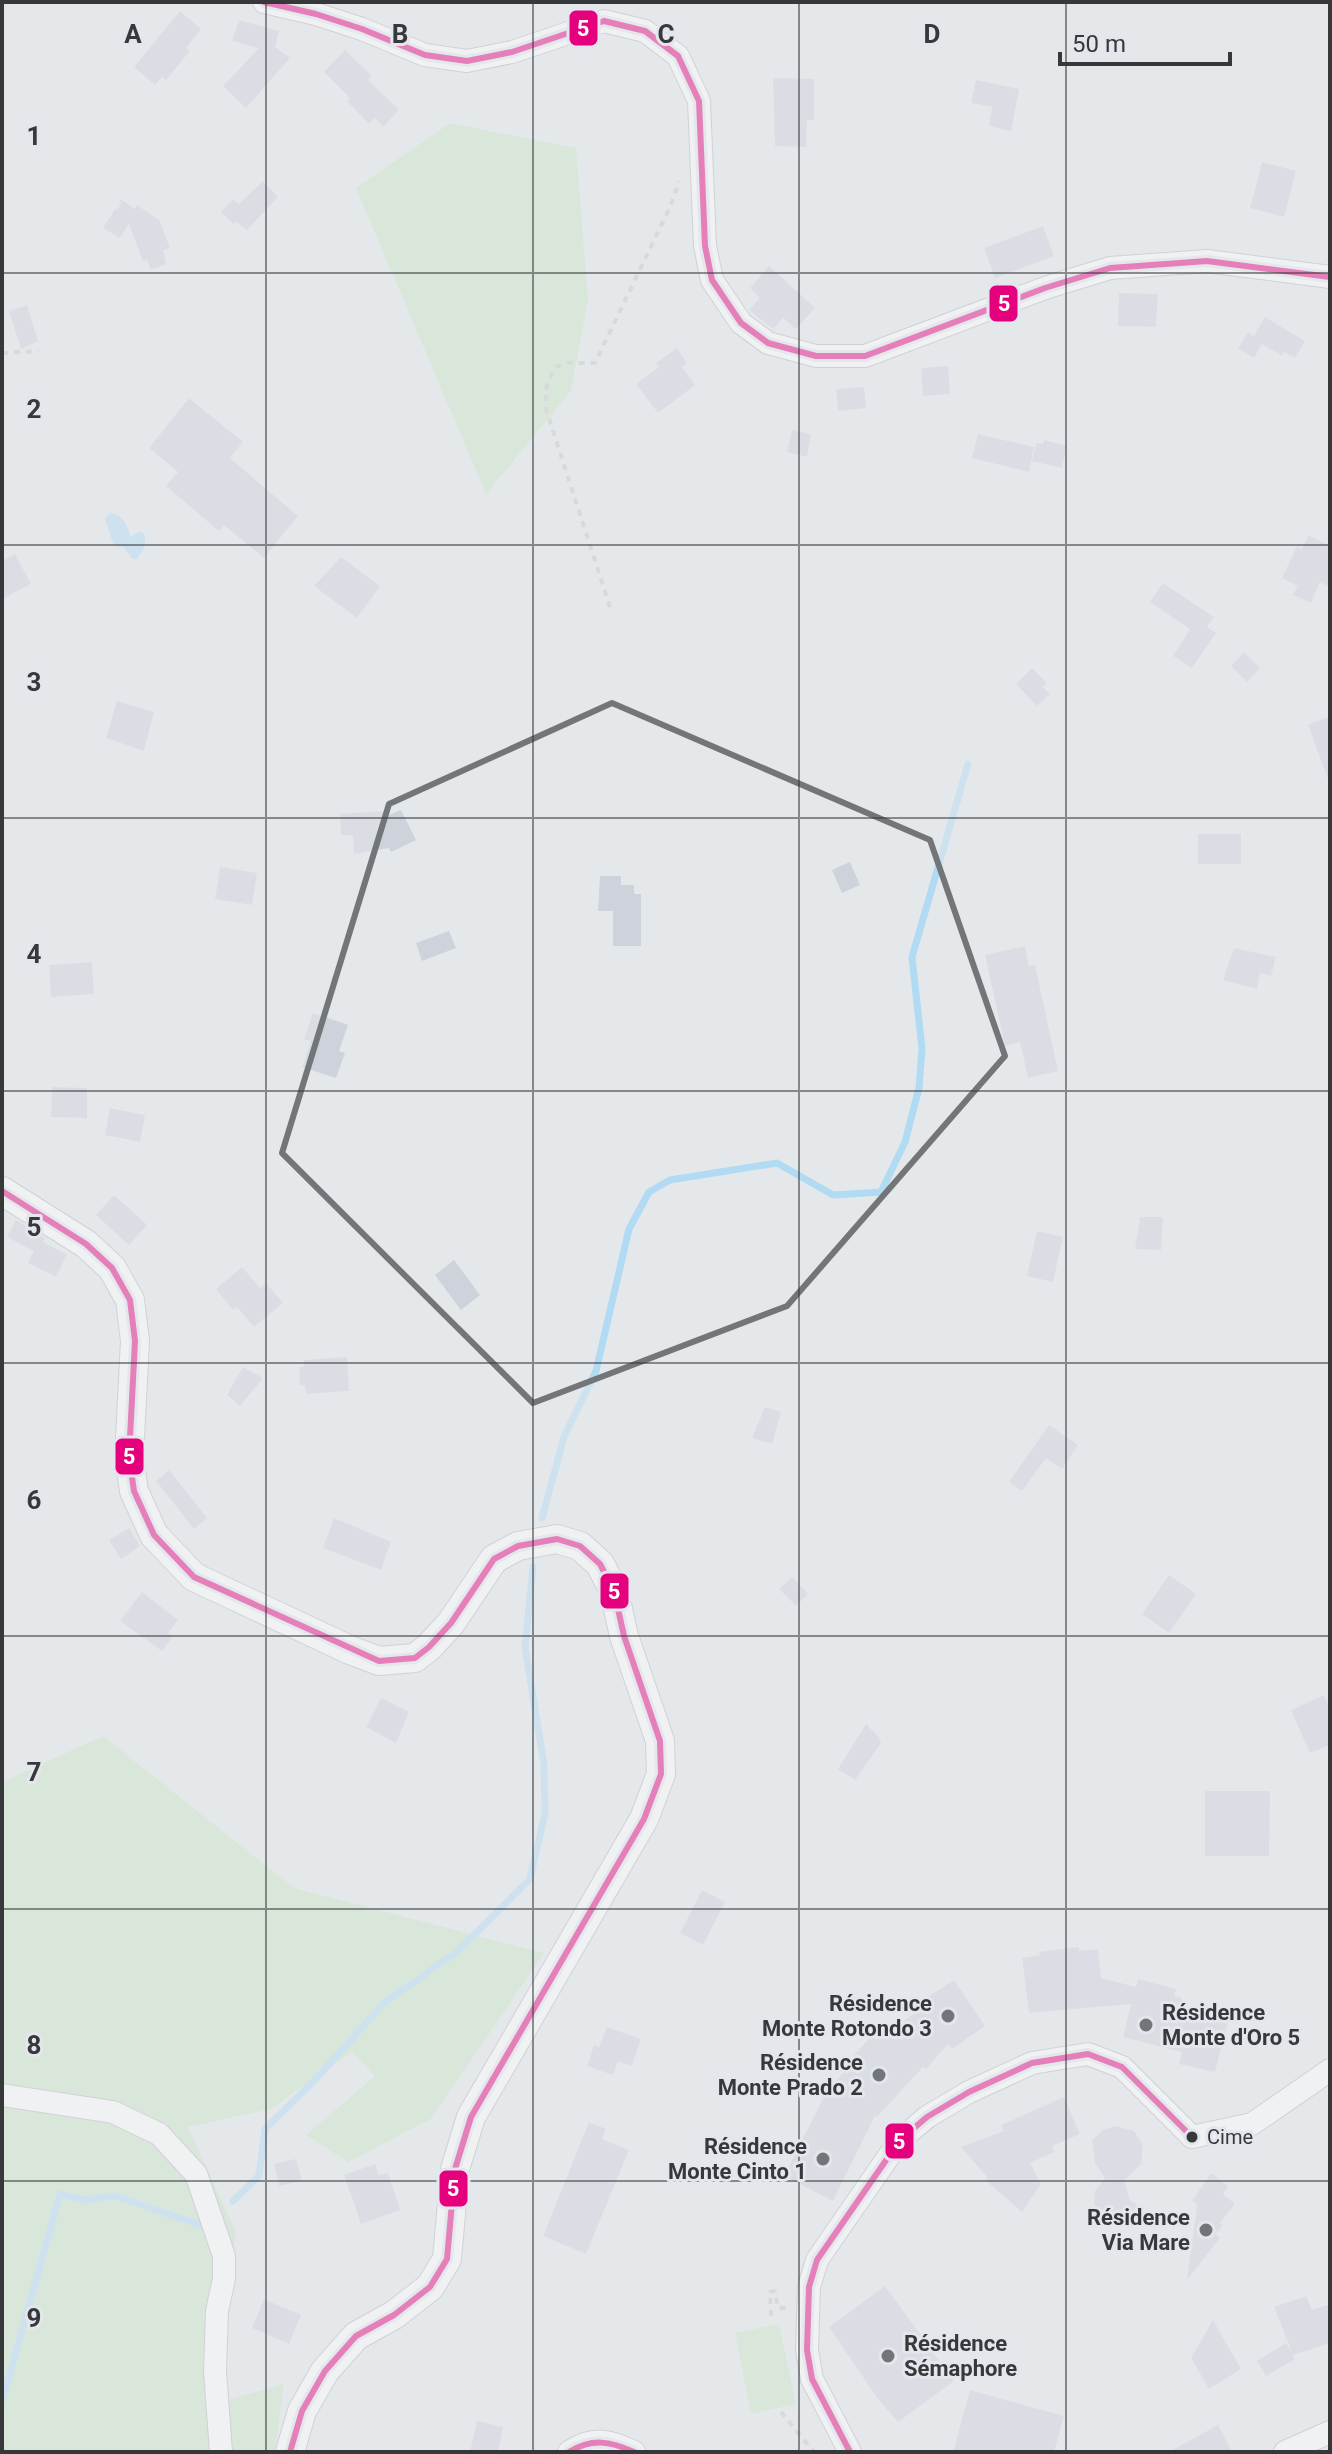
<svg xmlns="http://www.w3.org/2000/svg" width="1332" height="2454" viewBox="0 0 1332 2454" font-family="Roboto,sans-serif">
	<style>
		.green { fill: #cbe6c7 }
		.water { fill: #b1daf3 }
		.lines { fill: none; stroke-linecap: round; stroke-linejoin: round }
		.stream { stroke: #b1daf3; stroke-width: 7 }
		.building { fill: #cdd2db }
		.minor-casing { stroke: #b5b7b9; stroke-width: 24 }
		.major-casing { stroke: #b5b7b9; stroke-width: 30 }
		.path { stroke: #c5c7c8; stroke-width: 4; stroke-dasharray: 6 6; stroke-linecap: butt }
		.minor { stroke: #fbfcfc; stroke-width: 22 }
		.major { stroke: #fbfcfc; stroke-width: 28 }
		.bus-1-casing { stroke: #e3e7ed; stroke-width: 12 }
		.bus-1 { stroke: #e5007d; stroke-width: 6 }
		.marked { fill: none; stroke: #737678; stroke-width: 6; stroke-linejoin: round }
		.grid { fill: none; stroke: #36383a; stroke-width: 2; stroke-opacity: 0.55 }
		.poi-dot { fill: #737678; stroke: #e3e7ed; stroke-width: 3 }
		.bus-dot { fill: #36383a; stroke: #e3e7ed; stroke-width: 3 }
		.labels { text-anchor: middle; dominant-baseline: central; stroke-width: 6; stroke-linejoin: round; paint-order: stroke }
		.bus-label { font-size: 20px; fill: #36383a; stroke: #e3e7ed; text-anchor: start }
		.poi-label { font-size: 22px; font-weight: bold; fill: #36383a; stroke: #e3e7ed; text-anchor: end }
		.grid-label { font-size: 26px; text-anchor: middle; font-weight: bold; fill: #36383a; stroke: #e3e7ed; stroke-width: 6; stroke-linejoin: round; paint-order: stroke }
		.line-badge { stroke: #e3e7ed; stroke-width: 3 }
		.badge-label { font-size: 22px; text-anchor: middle; font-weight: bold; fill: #fff }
	</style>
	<rect width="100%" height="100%" fill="#e5e8eb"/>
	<g class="green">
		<polygon points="450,123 576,148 588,300 571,391 486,494 356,188"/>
		<polygon points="103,1736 294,1888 544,1953 431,2119 348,2162 306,2135 375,2076 352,2052 271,2109 188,2127 236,2232 225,2313 227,2400 284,2384 275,2452 2,2452 2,1782"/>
		<polygon points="779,2324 796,2404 751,2414 735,2333"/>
	</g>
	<path class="water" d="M110,513c14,2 17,12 21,24l9,-6 5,4v11l-8,13h-4l-10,-12 -9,-1 -9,-27z"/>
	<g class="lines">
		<g class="stream">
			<polyline points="542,1518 564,1437 596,1371 629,1229 649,1192 670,1180 777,1163 833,1195 881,1192 905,1142 919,1088 922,1049 912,957 968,764"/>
			<polyline points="233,2201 259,2176 265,2129 314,2081 385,2002 457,1952 530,1879 545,1813 544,1765 525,1647 533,1567"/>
			<polyline points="2,2402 60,2194 84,2200 115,2196 200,2225"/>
		</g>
	</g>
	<g class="building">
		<polygon points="180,11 201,29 186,48 190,51 166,80 162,77 155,85 134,67"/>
		<polygon points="239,20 279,31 275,47 290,58 246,108 223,86 259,48 232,41"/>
		<polygon points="345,50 372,76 368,80 399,110 383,127 375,118 369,124 347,101 350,98 324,72"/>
		<polygon points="773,78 814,79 814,120 807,120 806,147 775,146"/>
		<polygon points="976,80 1019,89 1011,131 989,126 992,107 971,103"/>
		<polygon points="1262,162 1296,171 1284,217 1250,208"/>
		<polygon points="263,181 278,197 247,230 236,222 234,224 221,212 233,199 239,204"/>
		<polygon points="119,198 135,209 137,205 159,220 170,248 163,250 166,264 151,270 147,260 143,261 129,224 120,238 103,228 115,209 117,210 121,204"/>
		<polygon points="1043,226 1054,256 995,278 984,248"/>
		<polygon points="769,266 815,308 796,329 783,318 773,329 749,310 760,298 750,288"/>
		<polygon points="1119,293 1158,294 1156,327 1118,326"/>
		<polygon points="27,305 38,341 21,349 9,311"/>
		<polygon points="1265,317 1305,341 1295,358 1284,352 1282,356 1262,344 1254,358 1238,349 1248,332 1254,336"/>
		<polygon points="677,348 687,363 682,367 695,385 658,413 636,384 659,367 656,363"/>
		<polygon points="948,366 950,394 923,396 921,368"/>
		<polygon points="864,387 866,408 838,411 836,389"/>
		<polygon points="189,398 243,442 230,458 298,516 264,558 224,525 219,531 166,486 178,472 149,448"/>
		<polygon points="792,430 811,434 807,457 787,452"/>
		<polygon points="978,434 1034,447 1029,472 972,458"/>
		<polygon points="1044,440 1067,446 1062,468 1032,461 1036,443 1043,444"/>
		<polygon points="1308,535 1330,546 1330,587 1320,582 1311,603 1293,595 1298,586 1282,578 1297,546 1302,549"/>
		<polygon points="15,554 31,584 2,599 2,561"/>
		<polygon points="341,557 380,586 357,618 314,586"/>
		<polygon points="1163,583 1214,617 1207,627 1216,633 1192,668 1173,656 1190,629 1150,602"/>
		<polygon points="1244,652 1260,668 1247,682 1231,666"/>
		<polygon points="1032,668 1047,683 1043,687 1050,694 1037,706 1016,684"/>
		<polygon points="117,701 154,712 144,751 106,738"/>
		<polygon points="1330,716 1330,778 1328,779 1308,725"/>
		<polygon points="401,810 416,840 391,852 389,848 354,854 353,835 341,835 340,814 385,811 387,816"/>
		<rect x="1198" y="834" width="43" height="30"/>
		<polygon points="850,862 860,885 842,893 832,870"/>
		<polygon points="220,867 257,873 252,905 215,899"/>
		<polygon points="600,876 621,876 621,885 634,885 634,894 641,894 641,946 613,946 613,911 598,911"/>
		<polygon points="449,931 456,948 422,961 416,943"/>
		<polygon points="1025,946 1029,966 1035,965 1058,1071 1028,1078 1020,1042 1005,1046 985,955"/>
		<polygon points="1234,948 1276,957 1271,976 1260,973 1257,989 1223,980"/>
		<polygon points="92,962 94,994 51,997 49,965"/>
		<polygon points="313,1013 348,1025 339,1051 345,1053 336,1078 302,1067 311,1041 304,1039"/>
		<polygon points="52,1087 87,1088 87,1118 51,1117"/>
		<polygon points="110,1108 145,1115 140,1142 105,1135"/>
		<polygon points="114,1195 147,1225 129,1245 96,1215"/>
		<polygon points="1140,1217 1163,1217 1161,1250 1135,1249"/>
		<polygon points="16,1220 45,1238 43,1242 67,1255 56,1277 28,1263 34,1251 7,1237"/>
		<polygon points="1037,1231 1063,1237 1053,1282 1027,1276"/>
		<polygon points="454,1260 480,1295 461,1310 435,1275"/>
		<polygon points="242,1267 260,1288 266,1283 283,1303 254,1327 237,1307 233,1310 216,1289"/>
		<polygon points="347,1357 349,1391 306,1394 305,1385 300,1385 299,1367 304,1367 304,1360"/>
		<polygon points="243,1367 263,1378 240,1406 227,1395"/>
		<polygon points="765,1407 781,1412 772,1444 752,1438"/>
		<polygon points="1049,1425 1078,1445 1062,1469 1046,1458 1022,1491 1009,1482"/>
		<polygon points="169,1470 207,1518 194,1529 156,1481"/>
		<polygon points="334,1518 391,1542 381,1570 323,1548"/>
		<polygon points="129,1528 140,1546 121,1559 109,1540"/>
		<polygon points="1169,1575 1196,1594 1169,1633 1142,1614"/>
		<polygon points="792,1577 808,1594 796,1606 779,1589"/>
		<polygon points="142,1592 178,1620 168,1633 173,1636 162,1651 120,1621"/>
		<polygon points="1324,1695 1330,1709 1330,1745 1310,1753 1291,1710"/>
		<polygon points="381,1698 409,1712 396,1743 366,1727"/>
		<polygon points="866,1724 879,1737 881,1743 855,1780 838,1769"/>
		<polygon points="1205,1791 1270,1791 1269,1856 1205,1856"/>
		<polygon points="702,1890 725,1902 703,1945 680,1933"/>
		<polygon points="1079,1947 1079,1951 1098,1949 1101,1978 1136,1987 1138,1979 1176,1989 1174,1996 1182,1998 1180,2006 1229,2018 1215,2072 1179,2064 1182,2052 1123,2037 1131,2004 1029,2013 1022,1958 1040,1955 1039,1952"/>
		<polygon points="954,1980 985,2026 952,2049 948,2044 926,2069 923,2067 877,2117 875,2116 833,2201 784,2176 827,2091 850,2065 848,2062 873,2034 876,2037 889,2022 895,2027 924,2007 920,2002"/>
		<polygon points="607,2027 641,2039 632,2066 618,2061 613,2075 587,2066 594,2045 599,2047"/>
		<polygon points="1064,2097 1080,2134 1052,2146 1054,2152 1030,2163 1041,2184 1022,2212 985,2180 988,2178 961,2147 1004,2131 1001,2125"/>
		<polygon points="589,2122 606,2129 602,2139 629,2150 586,2254 543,2236"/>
		<polygon points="1115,2126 1134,2131 1143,2145 1141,2164 1124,2181 1130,2200 1142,2208 1110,2218 1098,2212 1094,2204 1095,2191 1105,2178 1095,2163 1092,2140 1103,2130"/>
		<polygon points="296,2159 302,2181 279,2186 274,2164"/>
		<polygon points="375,2164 379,2175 388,2173 400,2210 361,2224 344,2175"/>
		<polygon points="1211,2173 1228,2186 1223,2194 1235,2204 1220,2223 1223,2225 1216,2234 1220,2238 1187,2280 1197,2205 1192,2201"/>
		<polygon points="885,2286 954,2381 898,2422 878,2399 829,2327"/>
		<polygon points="1306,2296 1312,2310 1330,2304 1330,2343 1293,2355 1295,2359 1266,2376 1257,2361 1286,2343 1292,2352 1274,2307"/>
		<polygon points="264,2299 301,2315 289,2344 252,2328"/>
		<polygon points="1213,2320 1241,2369 1209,2389 1191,2358"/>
		<polygon points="970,2390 1064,2416 1054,2452 953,2452"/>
		<polygon points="477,2421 503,2427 498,2452 470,2452"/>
		<polygon points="1218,2425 1232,2452 1169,2452"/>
	</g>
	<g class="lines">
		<defs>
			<g id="minor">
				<polyline points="264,2 316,14 362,29 425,55 467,61 512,52 604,21 645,31 678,56 699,101 705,246 712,280 741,323 768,343 816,356 865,356 1045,288 1110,268 1207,261 1330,277"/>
				<polyline points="2,2095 113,2112 159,2134 196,2174 224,2256 224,2279 217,2311 215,2371 221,2452"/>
				<path d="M569,2452c24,-16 40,-12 65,0"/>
				<polyline points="850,2452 812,2379 807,2350 809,2287 817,2260 900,2140 927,2117 969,2092 1032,2063 1088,2054 1122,2067 1192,2137 1252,2124 1330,2070"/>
				<polyline points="1285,2452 1330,2432"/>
			</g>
			<polyline id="major" points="2,1191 86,1244 112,1268 130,1300 135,1341 129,1457 134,1491 154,1535 194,1577 350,1650 379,1661 415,1658 429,1647 451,1623 494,1559 518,1546 557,1539 580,1546 600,1564 614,1591 624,1636 660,1741 661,1774 644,1819 471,2117 455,2169 447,2259 430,2287 394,2315 356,2336 325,2371 302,2411 290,2452"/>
		</defs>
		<use href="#minor" class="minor-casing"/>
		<use href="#major" class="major-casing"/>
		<g class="path">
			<polyline points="2,353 39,351"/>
			<polyline points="610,607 545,406 547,383 556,367 567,363 595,363 671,205 679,181"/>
			<polyline points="771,2316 770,2292 775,2291 778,2308 786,2308"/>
			<polyline points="781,2412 814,2452"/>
		</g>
		<use href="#minor" class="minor"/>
		<use href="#major" class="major"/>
		<defs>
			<g id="bus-1">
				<polyline points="264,2 316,14 362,29 425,55 467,61 512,52 604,21 645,31 678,56 699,101 705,246 712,280 741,323 768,343 816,356 865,356 1045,288 1110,268 1207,261 1330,277"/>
				<polyline points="2,1191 86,1244 112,1268 130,1300 135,1341 129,1457 134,1491 154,1535 194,1577 379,1661 415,1658 429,1647 451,1623 494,1559 518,1546 557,1539 580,1546 600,1564 614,1591 624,1636 660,1741 661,1774 644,1819 471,2117 455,2169 447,2259 430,2287 394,2315 356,2336 325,2371 302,2411 290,2452"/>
				<path d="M569,2452c23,-14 41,-11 65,0"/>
				<polyline points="850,2452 812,2379 807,2350 809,2287 817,2260 900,2140 927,2117 969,2092 1032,2063 1088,2054 1122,2067 1192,2137"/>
			</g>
		</defs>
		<use href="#bus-1" class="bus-1-casing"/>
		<use href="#bus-1" class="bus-1"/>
	</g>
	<path d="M0 0H1332V2454H0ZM612,703l318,137 75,216 -218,250 -254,97 -251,-250 107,-349z" fill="#e5e8eb" fill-opacity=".55" fill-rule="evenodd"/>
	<path class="marked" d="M612,703l318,137 75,216 -218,250 -254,97 -251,-250 107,-349z"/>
	<path class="grid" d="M266,2v2450M533,2v2450M799,2v2450M1066,2v2450M2,273h1328M2,545h1328M2,818h1328M2,1091h1328M2,1363h1328M2,1636h1328M2,1909h1328M2,2181h1328"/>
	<g class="poi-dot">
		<circle cx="948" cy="2016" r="8"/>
		<circle cx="1146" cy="2025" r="8"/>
		<circle cx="879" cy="2075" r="8"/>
		<circle cx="823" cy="2159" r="8"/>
		<circle cx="1206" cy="2230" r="8"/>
		<circle cx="888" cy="2356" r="8"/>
	</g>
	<circle class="bus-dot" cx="1192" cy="2137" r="7"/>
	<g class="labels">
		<g class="bus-label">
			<text x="1207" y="2137">Cime</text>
		</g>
		<g class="poi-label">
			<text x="932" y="2003">Résidence<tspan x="932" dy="25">Monte Rotondo 3</tspan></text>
			<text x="1162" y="2012" text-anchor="start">Résidence<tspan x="1162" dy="25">Monte d'Oro 5</tspan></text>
			<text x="863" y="2062">Résidence<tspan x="863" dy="25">Monte Prado 2</tspan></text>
			<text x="807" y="2146">Résidence<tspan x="807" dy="25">Monte Cinto 1</tspan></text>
			<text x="1190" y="2217">Résidence<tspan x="1190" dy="25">Via Mare</tspan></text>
			<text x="904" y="2343" text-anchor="start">Résidence<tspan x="904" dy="25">Sémaphore</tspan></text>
		</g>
	</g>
	<g class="grid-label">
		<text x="133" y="43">A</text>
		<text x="400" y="43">B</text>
		<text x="666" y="43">C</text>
		<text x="932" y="43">D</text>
		<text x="34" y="145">1</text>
		<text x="34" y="418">2</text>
		<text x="34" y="691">3</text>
		<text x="34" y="963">4</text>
		<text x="34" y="1236">5</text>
		<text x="34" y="1509">6</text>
		<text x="34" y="1781">7</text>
		<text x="34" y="2054">8</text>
		<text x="34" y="2327">9</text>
	</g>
	<g class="line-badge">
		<rect x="568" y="9" width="31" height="38" rx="8" fill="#e5007d"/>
		<rect x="988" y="284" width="31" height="39" rx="8" fill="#e5007d"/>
		<rect x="114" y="1437" width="31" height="39" rx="8" fill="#e5007d"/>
		<rect x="599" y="1572" width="31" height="38" rx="8" fill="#e5007d"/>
		<rect x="884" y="2122" width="31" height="38" rx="8" fill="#e5007d"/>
		<rect x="438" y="2169" width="31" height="39" rx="8" fill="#e5007d"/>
	</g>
	<g class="badge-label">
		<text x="583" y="36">5</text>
		<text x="1004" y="311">5</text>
		<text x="129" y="1464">5</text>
		<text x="614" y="1599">5</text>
		<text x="899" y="2149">5</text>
		<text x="453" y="2196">5</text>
	</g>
	<rect width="1332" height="2454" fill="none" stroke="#36383a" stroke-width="8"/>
	<path d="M1060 52v12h170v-12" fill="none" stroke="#36383a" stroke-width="4"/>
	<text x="1072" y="52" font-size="24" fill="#36383a" stroke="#e3e7ed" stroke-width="6" paint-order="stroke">50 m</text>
</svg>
